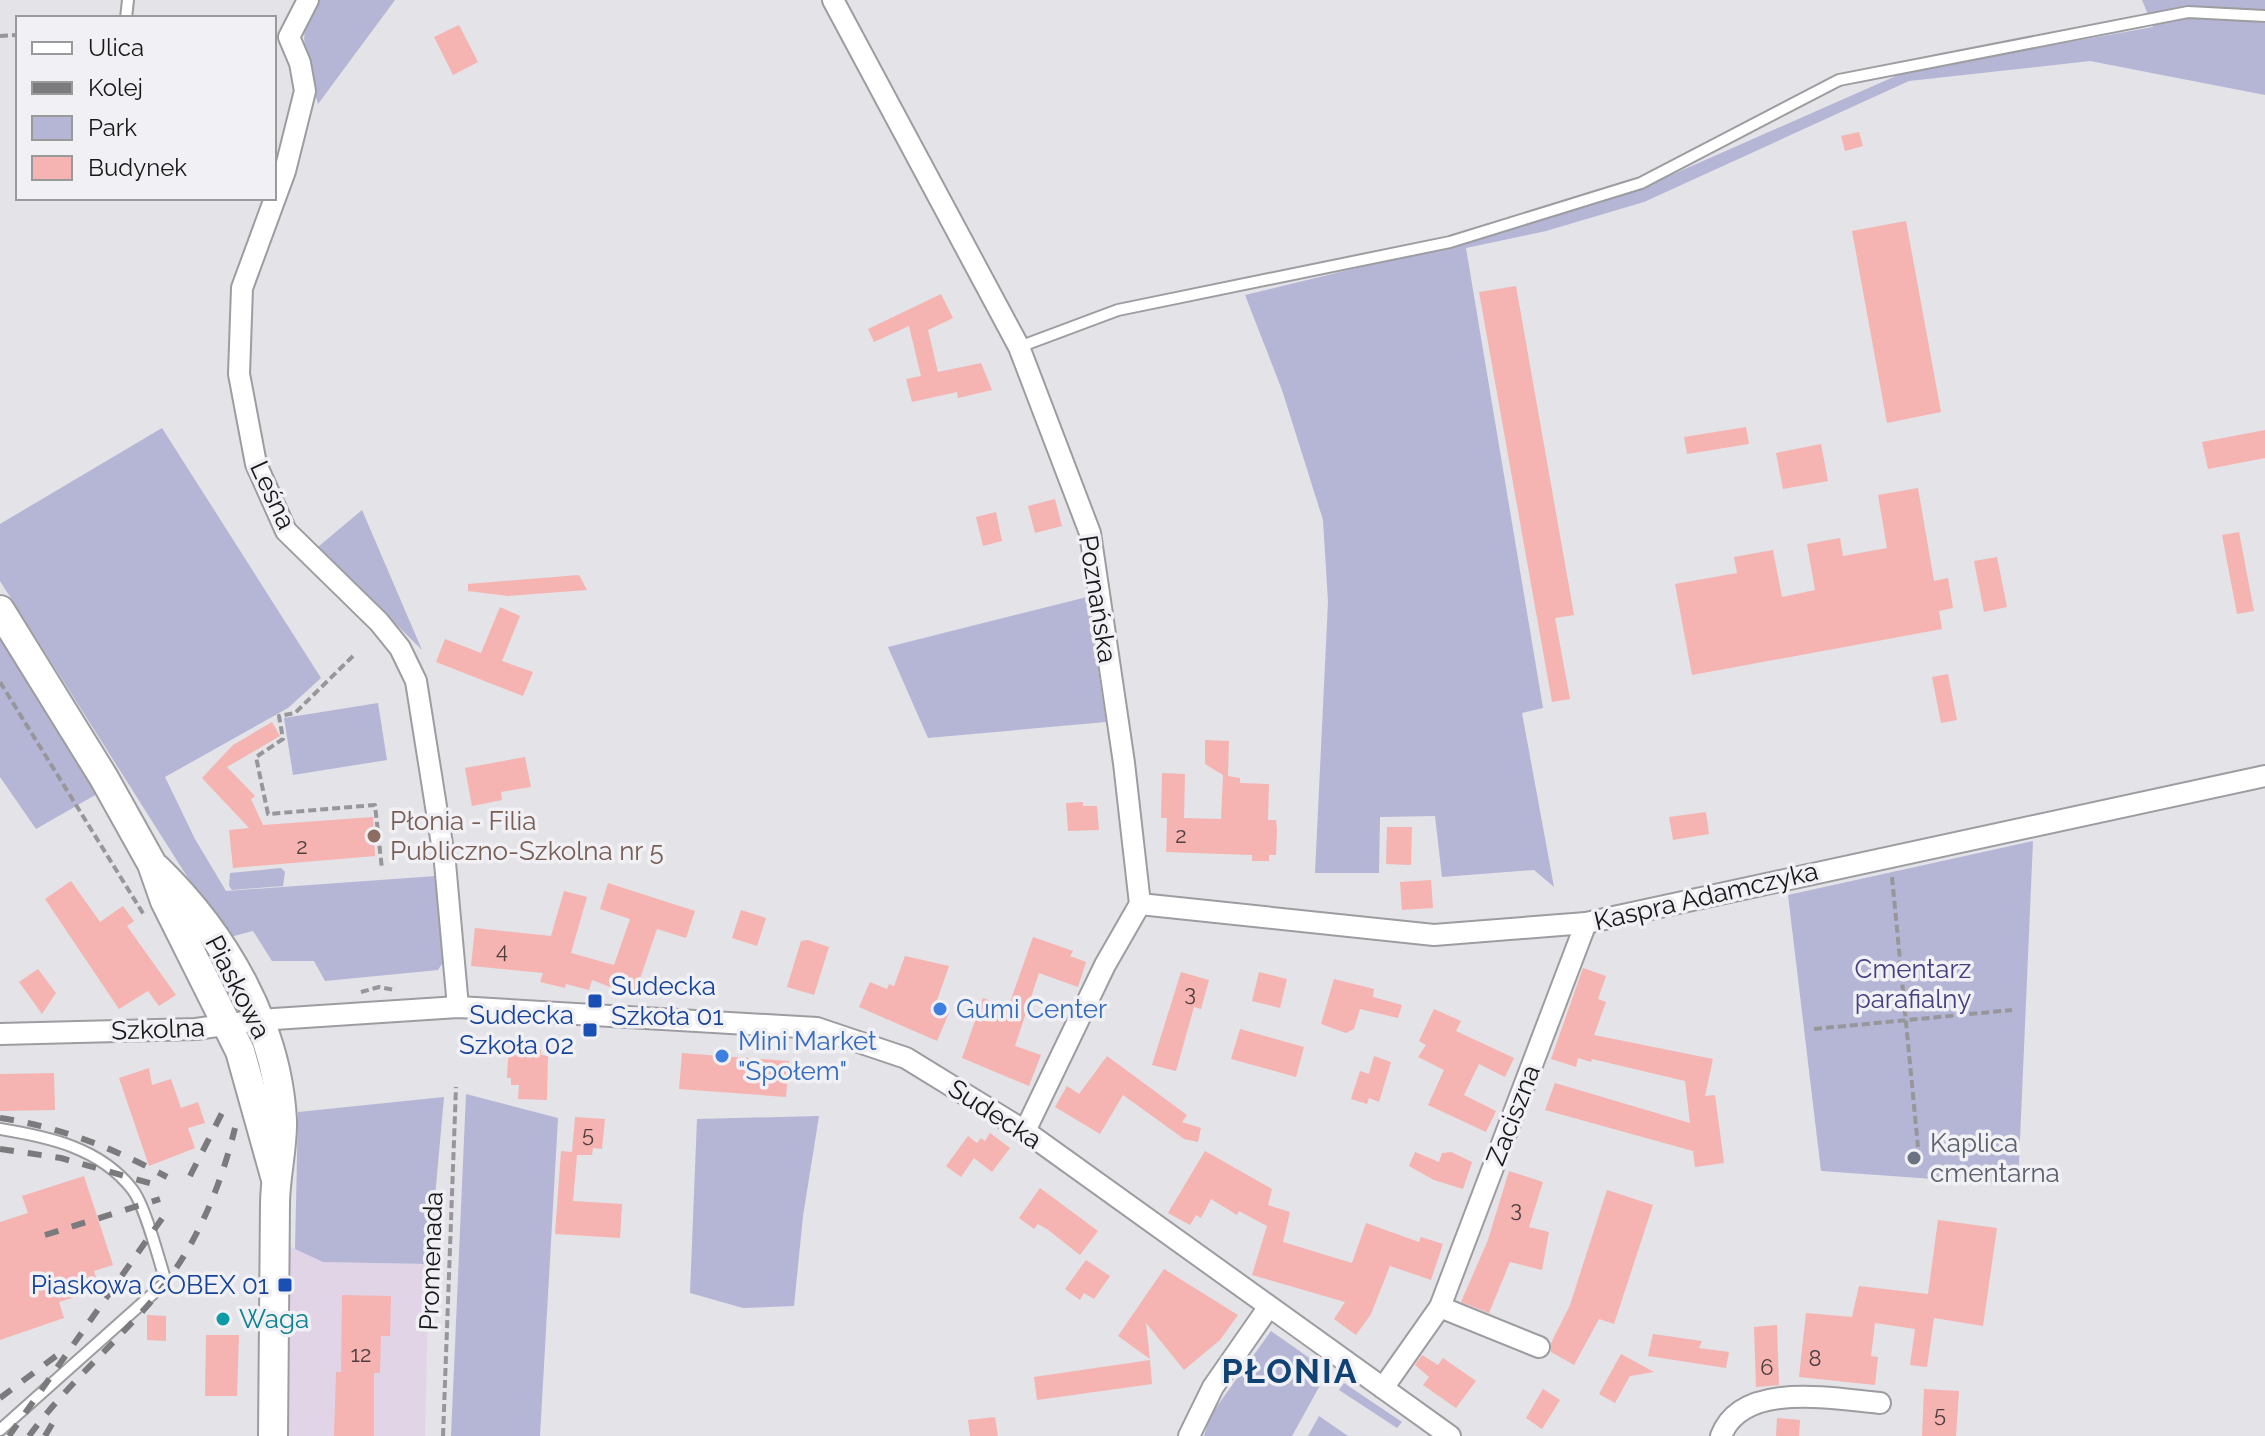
<svg xmlns="http://www.w3.org/2000/svg" width="2265" height="1436" viewBox="0 0 2265 1436" font-family="Raleway,sans-serif">
	<style>
		.commercial { fill: #e2d4e7 }
		.green { fill: #b5b5d6 }
		.building { fill: #f5b4b1 }
		.lines { fill: none; stroke-linecap: round; stroke-linejoin: round }
		.lane-casing { stroke: #9d9da1; stroke-width: 14 }
		.street-casing { stroke: #9d9da1; stroke-width: 24 }
		.secondary-casing { stroke: #9d9da1; stroke-width: 32 }
		.path { stroke: #97979b; stroke-width: 4; stroke-dasharray: 8 4; stroke-linecap: butt }
		.lane { stroke: #fff; stroke-width: 10 }
		.street { stroke: #fff; stroke-width: 20 }
		.secondary { stroke: #fff; stroke-width: 28 }
		.rail { stroke: #7b7b7e; stroke-width: 6; stroke-dasharray: 14 14; stroke-linecap: butt }
		.education-dot { fill: #8d6e63; stroke: #f0f0f5; stroke-width: 3 }
		.transit-dot { fill: #1a4fb4; stroke: #f0f0f5; stroke-width: 3 }
		.shop-dot { fill: #3f7fe0; stroke: #f0f0f5; stroke-width: 3 }
		.worship-dot { fill: #6b7280; stroke: #f0f0f5; stroke-width: 3 }
		.culture-dot { fill: #0f9aa8; stroke: #f0f0f5; stroke-width: 3 }
		.labels { text-anchor: middle; dominant-baseline: central; stroke-width: 7; stroke-linejoin: round; paint-order: stroke }
		.number-label { font-size: 22px; fill: #4f3f3f }
		.street-label { font-size: 26px; fill: #181819; stroke: #f0f0f5 }
		.education-label { font-size: 26px; fill: #785e54; stroke: #f0f0f5; text-anchor: start }
		.park-label { font-size: 26px; fill: #443f80; stroke: #f0f0f5 }
		.transit-label { font-size: 26px; fill: #164399; stroke: #f0f0f5; text-anchor: end }
		.shop-label { font-size: 26px; fill: #366cbe; stroke: #f0f0f5; text-anchor: start }
		.worship-label { font-size: 26px; fill: #5b616d; stroke: #f0f0f5; text-anchor: start }
		.culture-label { font-size: 26px; fill: #0d838f; stroke: #f0f0f5; text-anchor: start }
		.district-label { font-size: 34px; font-weight: bold; letter-spacing: 2px; fill: #114274; stroke: #f0f0f5 }
	</style>
	<rect width="100%" height="100%" fill="#e3e3e8"/>
	<polygon class="commercial" points="289,1246 323,1262 429,1264 425,1436 287,1436"/>
	<g class="green">
		<path d="M314,0h81l-77,104c-10,-38 -23,-68 -4,-104z"/>
		<polygon points="2142,0 2265,0 2265,95 2090,61 1909,81 1644,202 1546,231 1466,248 1543,708 1522,713 1554,887 1534,870 1442,877 1435,816 1380,817 1379,873 1315,873 1328,602 1323,520 1282,390 1245,295 1464,242 1644,187 1907,71 2153,27"/>
		<polygon points="162,428 321,678 288,708 165,777 195,839 226,891 436,876 446,958 438,970 325,981 314,961 272,961 253,931 226,938 0,581 0,524"/>
		<polygon points="362,510 422,650 318,547"/>
		<polygon points="1087,597 1106,722 928,738 888,647"/>
		<polygon points="0,637 97,794 36,829 0,777"/>
		<polygon points="378,703 387,760 293,775 284,718"/>
		<polygon points="2033,841 2018,1185 1821,1171 1788,895"/>
		<polygon points="281,868 285,872 283,886 232,890 229,886 230,873"/>
		<polygon points="466,1094 558,1118 540,1436 451,1436"/>
		<polygon points="444,1097 429,1264 323,1262 295,1249 298,1112"/>
		<polygon points="819,1116 803,1216 794,1306 743,1308 690,1293 697,1119"/>
		<polygon points="1271,1331 1328,1371 1292,1436 1204,1436 1210,1416"/>
		<polygon points="1344,1383 1402,1422 1397,1428 1339,1390"/>
		<polygon points="1319,1416 1348,1436 1308,1436"/>
	</g>
	<g class="building">
		<polygon points="459,25 478,62 453,75 434,37"/>
		<polygon points="1859,132 1863,146 1845,151 1841,136"/>
		<polygon points="1906,221 1941,412 1887,423 1852,231"/>
		<polygon points="1516,286 1574,615 1555,618 1570,699 1552,702 1479,292"/>
		<polygon points="941,294 953,318 928,330 938,372 981,363 992,390 958,398 957,392 912,402 906,379 921,376 909,326 874,342 868,329"/>
		<polygon points="1746,427 1749,444 1687,454 1684,437"/>
		<polygon points="2265,430 2265,458 2208,469 2202,442"/>
		<polygon points="1821,444 1828,481 1783,489 1776,453"/>
		<polygon points="1918,488 1934,581 1948,578 1953,608 1939,611 1942,629 1692,675 1675,584 1737,573 1734,557 1773,550 1782,597 1815,590 1807,544 1840,538 1843,556 1887,548 1878,495"/>
		<polygon points="1055,499 1062,526 1035,533 1028,506"/>
		<polygon points="996,512 1002,541 983,546 976,517"/>
		<polygon points="2239,532 2254,611 2237,614 2222,535"/>
		<polygon points="1997,557 2007,607 1984,612 1974,561"/>
		<polygon points="579,575 587,590 508,596 468,591 468,584"/>
		<polygon points="500,607 520,616 502,661 533,672 523,696 436,662 445,639 481,653"/>
		<polygon points="1948,674 1957,720 1941,723 1932,677"/>
		<polygon points="272,722 280,736 227,767 255,796 251,799 263,825 373,817 375,856 233,868 229,830 249,828 202,778 233,745"/>
		<polygon points="1205,740 1229,741 1228,776 1240,778 1240,783 1269,784 1268,820 1276,820 1277,829 1276,855 1269,855 1269,861 1252,861 1252,855 1166,852 1167,818 1161,818 1162,773 1185,774 1184,818 1221,819 1223,775 1205,764"/>
		<polygon points="525,757 531,787 501,792 502,800 472,806 465,768"/>
		<polygon points="1083,802 1083,806 1097,806 1099,830 1068,831 1066,803"/>
		<polygon points="1706,812 1709,834 1673,840 1669,817"/>
		<polygon points="1387,827 1412,827 1411,865 1386,864"/>
		<polygon points="1431,880 1433,908 1402,910 1400,882"/>
		<polygon points="71,881 100,922 123,906 134,921 127,926 176,995 159,1006 148,991 119,1009 45,899"/>
		<polygon points="608,883 695,911 686,938 657,929 634,996 592,980 589,990 566,984 565,988 540,982 543,973 471,966 475,928 551,936 564,891 587,897 571,953 614,965 630,919 600,909"/>
		<polygon points="741,910 766,918 757,946 732,938"/>
		<polygon points="1033,937 1073,951 1070,956 1086,962 1078,987 1039,973 1015,1046 1041,1055 1029,1086 962,1058 983,998 1008,1008"/>
		<polygon points="808,940 829,947 814,995 787,987 801,941"/>
		<polygon points="905,956 949,966 935,1006 949,1013 937,1041 859,1007 870,982 887,989 889,984 894,986"/>
		<polygon points="1583,968 1606,976 1598,999 1606,1002 1594,1035 1713,1059 1705,1096 1715,1095 1724,1163 1695,1167 1693,1151 1545,1110 1555,1083 1690,1123 1685,1081 1592,1059 1591,1062 1578,1058 1576,1067 1551,1059"/>
		<polygon points="38,969 56,993 42,1014 19,982"/>
		<polygon points="1181,972 1209,980 1201,1009 1194,1007 1176,1071 1152,1065"/>
		<polygon points="1259,972 1287,979 1280,1008 1252,1001"/>
		<polygon points="1334,979 1374,989 1373,997 1402,1005 1398,1018 1360,1009 1354,1029 1346,1033 1321,1024"/>
		<polygon points="1434,1009 1461,1021 1456,1031 1514,1058 1505,1077 1479,1064 1464,1095 1496,1111 1486,1132 1428,1105 1444,1070 1418,1057 1426,1045 1419,1041"/>
		<polygon points="1240,1029 1304,1047 1296,1077 1231,1059"/>
		<polygon points="509,1041 531,1042 530,1050 541,1050 541,1055 548,1056 547,1100 518,1099 519,1085 511,1085 511,1078 507,1078"/>
		<polygon points="682,1053 789,1061 786,1097 679,1089"/>
		<polygon points="1107,1056 1187,1115 1182,1122 1201,1128 1198,1142 1184,1139 1123,1095 1100,1134 1055,1107 1067,1086 1079,1094"/>
		<polygon points="1374,1056 1391,1062 1379,1102 1369,1098 1367,1104 1351,1099 1360,1071 1369,1074"/>
		<polygon points="149,1068 152,1085 171,1079 181,1108 198,1102 205,1123 188,1128 195,1148 149,1166 119,1078"/>
		<polygon points="54,1073 55,1110 0,1111 0,1074"/>
		<polygon points="575,1117 605,1119 602,1149 593,1148 592,1155 577,1155 573,1201 622,1204 620,1238 555,1234 561,1151 572,1152"/>
		<polygon points="990,1133 1010,1148 992,1172 974,1158 961,1177 946,1166 968,1136 977,1143 981,1138 985,1141"/>
		<polygon points="1205,1151 1272,1189 1268,1205 1290,1212 1283,1242 1352,1263 1366,1223 1419,1242 1421,1237 1443,1244 1431,1280 1390,1266 1371,1314 1356,1335 1334,1319 1345,1302 1252,1275 1267,1226 1239,1211 1237,1215 1211,1199 1201,1218 1196,1215 1190,1225 1168,1213"/>
		<polygon points="1415,1152 1439,1162 1442,1153 1451,1152 1472,1162 1463,1189 1434,1180 1409,1166"/>
		<polygon points="1509,1171 1543,1182 1529,1227 1549,1232 1542,1270 1510,1262 1489,1313 1461,1302 1488,1240"/>
		<polygon points="84,1176 113,1265 94,1271 100,1289 59,1302 64,1318 0,1340 0,1222 28,1213 22,1196"/>
		<polygon points="1040,1188 1098,1231 1080,1255 1047,1229 1038,1224 1034,1229 1019,1218"/>
		<polygon points="1607,1190 1653,1205 1614,1324 1599,1319 1574,1365 1551,1352 1551,1343 1570,1305"/>
		<polygon points="1938,1220 1997,1228 1983,1326 1934,1318 1927,1367 1910,1365 1915,1329 1875,1323 1871,1356 1878,1357 1875,1385 1799,1377 1806,1313 1852,1317 1859,1286 1928,1294"/>
		<polygon points="1086,1260 1110,1276 1094,1299 1084,1293 1080,1300 1065,1289"/>
		<polygon points="1164,1269 1238,1315 1220,1340 1184,1370 1146,1323 1150,1359 1118,1336"/>
		<polygon points="342,1295 391,1296 390,1336 381,1336 380,1373 374,1373 374,1436 334,1436 336,1372 341,1372"/>
		<polygon points="147,1315 166,1316 166,1341 147,1340"/>
		<polygon points="1777,1325 1779,1385 1756,1387 1754,1327"/>
		<polygon points="1653,1334 1702,1341 1699,1348 1729,1352 1726,1368 1648,1356"/>
		<polygon points="206,1335 239,1335 237,1396 205,1396"/>
		<polygon points="1621,1354 1654,1372 1630,1376 1615,1403 1599,1394"/>
		<polygon points="1422,1355 1438,1365 1443,1358 1476,1381 1456,1408 1423,1385 1429,1377 1415,1365"/>
		<polygon points="1150,1360 1152,1384 1037,1400 1034,1377"/>
		<polygon points="1543,1389 1560,1400 1542,1429 1526,1418"/>
		<polygon points="1924,1389 1959,1391 1956,1436 1922,1436"/>
		<polygon points="995,1417 998,1436 970,1436 968,1420"/>
		<polygon points="1777,1418 1800,1420 1799,1436 1776,1436"/>
	</g>
	<g class="lines">
		<defs>
			<g id="lane">
				<polyline points="126,18 128,0"/>
				<polyline points="1019,347 1118,310 1450,242 1641,183 1839,80 2188,12 2265,16"/>
				<path d="M0,1129c49,8 100,19 132,60 13,16 27,71 34,93l-166,148"/>
			</g>
			<g id="street">
				<polyline points="308,0 289,37 300,63 305,91 285,171 242,288 239,374 256,464 286,531 379,622 400,648 416,681 445,863 458,1007"/>
				<polyline points="833,0 1019,347 1090,533 1124,763 1140,904 1105,965 1025,1131"/>
				<polyline points="1140,904 1434,935 1586,923 2265,776"/>
				<polyline points="0,1034 196,1029 259,1020 458,1007 817,1028 906,1058 1025,1131 1450,1436"/>
				<polyline points="1440,1307 1539,1347"/>
				<polyline points="1383,1388 1440,1307 1586,923"/>
				<polyline points="1189,1436 1213,1387 1268,1308"/>
				<path d="M1721,1436c21,-56 113,-37 159,-33"/>
			</g>
			<g id="secondary">
				<polyline points="0,610 104,778 152,864 165,901 240,1051 275,1176"/>
				<path d="M157,869c67,65 120,156 125,251 1,27 -7,56 -7,84 0,78 -1,155 -2,232"/>
			</g>
		</defs>
		<use href="#lane" class="lane-casing"/>
		<use href="#street" class="street-casing"/>
		<use href="#secondary" class="secondary-casing"/>
		<g class="path">
			<polyline points="0,36 18,35"/>
			<polyline points="353,656 295,713 279,716 283,739 256,757 268,814 375,805 382,869"/>
			<polyline points="0,682 144,915"/>
			<polyline points="1892,877 1918,1147"/>
			<polyline points="361,992 379,987 395,990"/>
			<polyline points="1814,1029 2012,1010"/>
			<polyline points="443,1436 456,1087"/>
		</g>
		<use href="#lane" class="lane"/>
		<use href="#street" class="street"/>
		<use href="#secondary" class="secondary"/>
		<g class="rail">
			<path d="M0,1118c61,9 113,30 167,59"/>
			<polyline points="0,1149 61,1158 160,1186"/>
			<polyline points="190,1176 225,1107"/>
			<polyline points="45,1235 160,1199"/>
			<polyline points="0,1398 60,1353"/>
			<polyline points="9,1436 168,1210"/>
			<path d="M29,1436c36,-49 80,-87 120,-132 44,-51 70,-111 86,-176"/>
			<polyline points="45,1436 59,1412"/>
		</g>
	</g>
	<circle class="education-dot" cx="374" cy="836" r="8"/>
	<g class="transit-dot">
		<rect x="587" y="993" width="16" height="16" rx="4"/>
		<rect x="582" y="1022" width="16" height="16" rx="4"/>
		<rect x="277" y="1277" width="16" height="16" rx="4"/>
	</g>
	<g class="shop-dot">
		<circle cx="940" cy="1009" r="8"/>
		<circle cx="722" cy="1056" r="8"/>
	</g>
	<circle class="worship-dot" cx="1914" cy="1158" r="8"/>
	<circle class="culture-dot" cx="223" cy="1319" r="8"/>
	<g class="labels">
		<g class="number-label">
			<text x="1181" y="835">2</text>
			<text x="302" y="846">2</text>
			<text x="502" y="950">4</text>
			<text x="1190" y="993">3</text>
			<text x="588" y="1134">5</text>
			<text x="1516" y="1209">3</text>
			<text x="361" y="1354">12</text>
			<text x="1815" y="1358">8</text>
			<text x="1767" y="1367">6</text>
			<text x="1940" y="1414">5</text>
		</g>
		<g class="street-label">
			<text transform="translate(273 495) rotate(65)">Leśna</text>
			<text transform="translate(1098 599) rotate(81)">Poznańska</text>
			<text transform="translate(1706 896) rotate(-13)">Kaspra Adamczyka</text>
			<text transform="translate(238 987) rotate(63)">Piaskowa</text>
			<text transform="translate(158 1029) rotate(-2)">Szkolna</text>
			<text transform="translate(995 1114) rotate(33)">Sudecka</text>
			<text transform="translate(1513 1115) rotate(-69)">Zaciszna</text>
			<text transform="translate(431 1261) rotate(-88)">Promenada</text>
		</g>
		<g class="education-label">
			<text x="390" y="821">Płonia - Filia<tspan x="390" dy="30">Publiczno-Szkolna nr 5</tspan></text>
		</g>
		<g class="park-label">
			<text x="1913" y="969">Cmentarz<tspan x="1913" dy="30">parafialny</tspan></text>
		</g>
		<g class="transit-label">
			<text x="611" y="986" text-anchor="start">Sudecka<tspan x="611" dy="30">Szkoła 01</tspan></text>
			<text x="574" y="1015">Sudecka<tspan x="574" dy="30">Szkoła 02</tspan></text>
			<text x="269" y="1285">Piaskowa COBEX 01</text>
		</g>
		<g class="shop-label">
			<text x="956" y="1009">Gumi Center</text>
			<text x="738" y="1041">Mini Market<tspan x="738" dy="30">"Społem"</tspan></text>
		</g>
		<g class="worship-label">
			<text x="1930" y="1143">Kaplica<tspan x="1930" dy="30">cmentarna</tspan></text>
		</g>
		<g class="culture-label">
			<text x="239" y="1319">Waga</text>
		</g>
		<g class="district-label">
			<text x="1290" y="1371">PŁONIA</text>
		</g>
	</g>
	<rect x="16" y="16" width="260" height="184" fill="#f0f0f5" stroke="#9a9a9d" stroke-width="2"/>
	<rect x="32" y="42" width="40" height="12" fill="#ffffff" stroke="#9a9a9d" stroke-width="2"/>
	<text x="88" y="56" font-size="24" fill="#181819">Ulica</text>
	<rect x="32" y="82" width="40" height="12" fill="#7b7b7e" stroke="#9a9a9d" stroke-width="2"/>
	<text x="88" y="96" font-size="24" fill="#181819">Kolej</text>
	<rect x="32" y="116" width="40" height="24" fill="#b5b5d6" stroke="#9a9a9d" stroke-width="2"/>
	<text x="88" y="136" font-size="24" fill="#181819">Park</text>
	<rect x="32" y="156" width="40" height="24" fill="#f5b4b1" stroke="#9a9a9d" stroke-width="2"/>
	<text x="88" y="176" font-size="24" fill="#181819">Budynek</text>
</svg>
